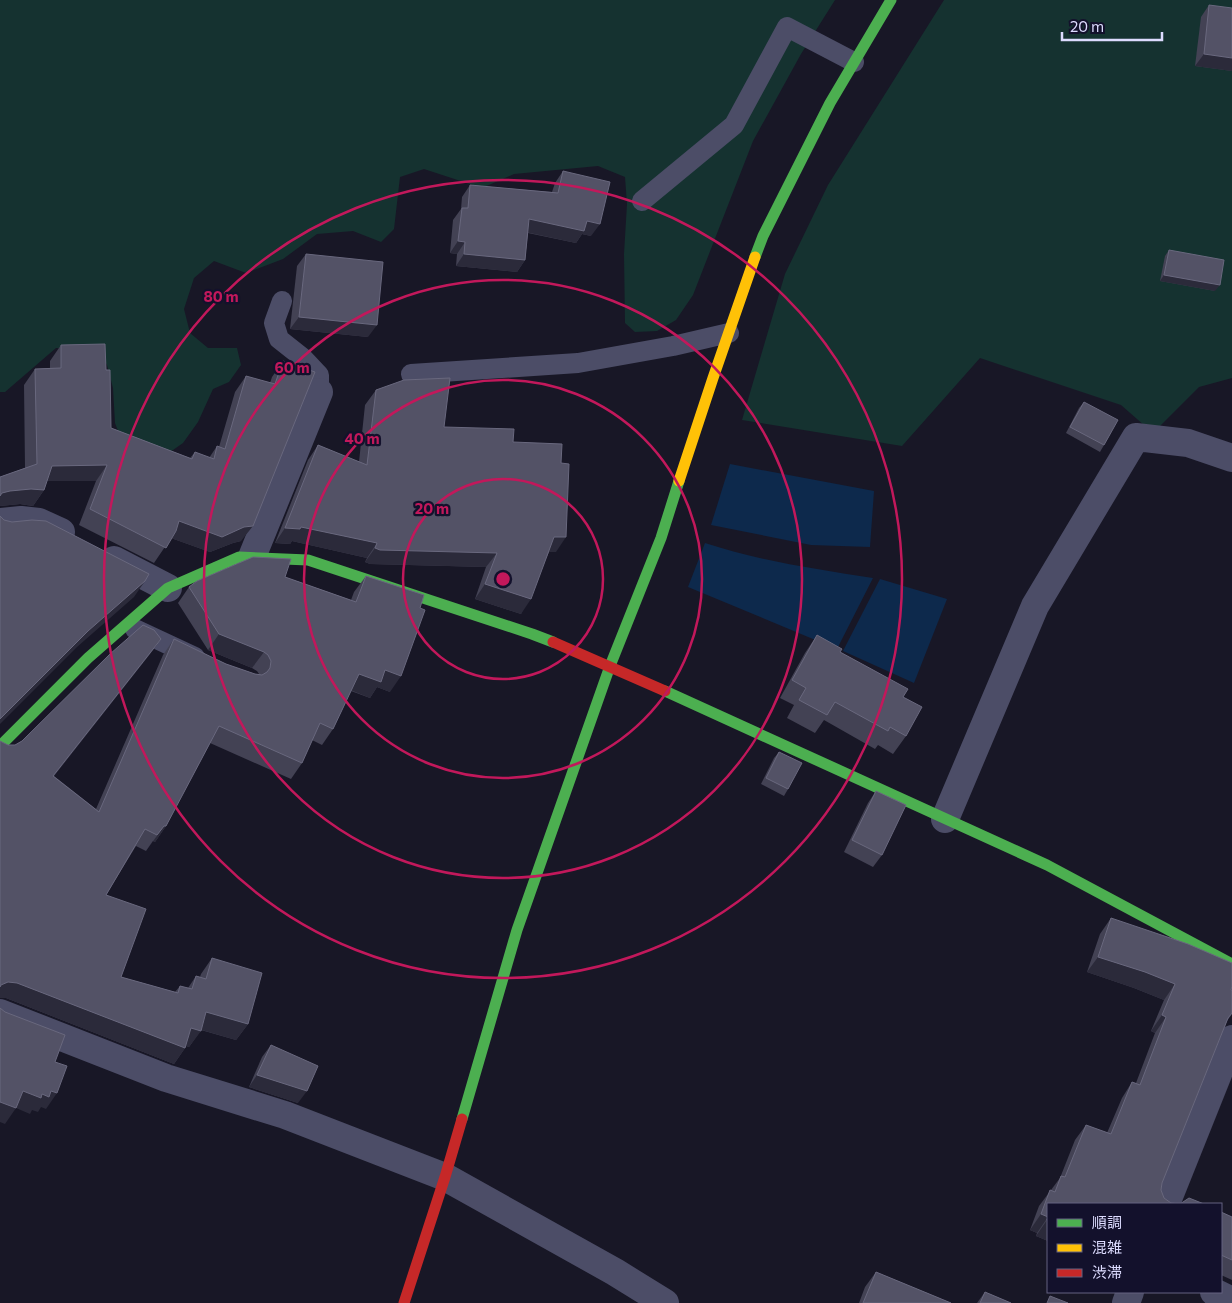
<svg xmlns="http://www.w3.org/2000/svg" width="1232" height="1303" viewBox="0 0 1232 1303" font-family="Commissioner,'Noto Sans JP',sans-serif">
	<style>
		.green { fill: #153230 }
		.water { fill: #0d294c }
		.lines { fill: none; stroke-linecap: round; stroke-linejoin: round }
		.lane { stroke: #4c4d67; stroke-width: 20 }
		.street { stroke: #4c4d67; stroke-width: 28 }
		.fast { stroke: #4caf50; stroke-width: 11 }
		.slow { stroke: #ffc107; stroke-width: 11 }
		.jam { stroke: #c62828; stroke-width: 11 }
		.wall { fill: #434254 }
		.shaded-wall { fill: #2b2a3a }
		.building { fill: #535266; stroke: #69687e }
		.ring { fill: none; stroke: #c2185b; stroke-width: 2.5 }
		.centre { fill: #c2185b; stroke: #13112c; stroke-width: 2.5 }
		.ring-label { font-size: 15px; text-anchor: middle; font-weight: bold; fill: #c2185b; stroke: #13112c; stroke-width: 4.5; stroke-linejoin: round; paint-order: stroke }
	</style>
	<rect width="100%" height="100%" fill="#181726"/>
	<g class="green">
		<polygon points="0,0 835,0 801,54 753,141 693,295 676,320 657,331 635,332 625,323 624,254 627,204 625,177 598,166 514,174 482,188 424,169 400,177 394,229 381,242 353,231 317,234 283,259 246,273 214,261 194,278 184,309 190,333 208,348 237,348 241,365 229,382 213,389 198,422 183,443 163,457 121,439 115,423 113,388 107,365 98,350 56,348 5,392 0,392"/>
		<polygon points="944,0 1232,0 1232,378 1199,387 1153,433 1121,405 980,358 902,446 742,420 785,274 828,185"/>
	</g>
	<g class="water">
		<polygon points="730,464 874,491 870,547 811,545 711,525"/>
		<path d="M705,543c55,18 111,26 168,35l-36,71 -149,-62z"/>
		<polygon points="880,579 947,599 914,683 843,651"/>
	</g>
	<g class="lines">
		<g class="lane">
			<polyline points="642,201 734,125 787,27 854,62"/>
			<polyline points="282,301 274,323 279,339 303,358 319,375 319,392"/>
			<polyline points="411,374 578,363 673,346 729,333"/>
			<polyline points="135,629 195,657"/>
		</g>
		<g class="street">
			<polyline points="0,522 21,520 39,522 61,532"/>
			<polyline points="252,557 319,392"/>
			<polyline points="114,560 168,588"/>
			<polyline points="945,819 1035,606 1136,437 1188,443 1232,458"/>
			<polyline points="0,1013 166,1078 285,1115 445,1177 615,1272 665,1303"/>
			<polyline points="1166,1204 1232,1039"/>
			<polyline points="1214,1292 1232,1301"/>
			<polyline points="1126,1303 1130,1292"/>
		</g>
		<g class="fast">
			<polyline points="755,257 763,236 830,103 891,0"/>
			<polyline points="665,691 1047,865 1232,964"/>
			<polyline points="0,746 88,658 168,588 239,557 308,560 532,634 553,642"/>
			<polyline points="462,1119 517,930 610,666 661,538 679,481"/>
		</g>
		<polyline class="slow" points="679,481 713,378 755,257"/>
		<g class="jam">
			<polyline points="553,642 665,691"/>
			<polyline points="404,1303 445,1177 462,1119"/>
		</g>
	</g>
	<g class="wall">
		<polygon points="1209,5 1232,71 1195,66 1201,17"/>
		<polygon points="563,171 591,236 582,234 576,243 528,233 525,260 517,272 456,266 457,254 450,253 453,220 461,209 462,197 470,185 552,192 555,183"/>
		<polygon points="1169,250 1215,291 1160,281 1165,256"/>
		<polygon points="306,254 368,337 290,329 297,266"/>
		<polygon points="61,345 106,370 111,428 190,458 195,452 209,458 217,446 219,447 235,392 246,376 270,383 272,377 283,361 241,541 233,543 210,552 171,538 154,563 79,525 96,481 46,481 44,490 33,506 20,504 0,506 0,477 25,468 24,385 35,369 50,368 50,361"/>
		<polygon points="376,390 444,427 513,442 556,552 549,552 521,614 475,599 486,567 370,564 365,562 367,558 292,541 290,544 275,543 308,460 318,445 359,462 365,405"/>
		<polygon points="1084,402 1104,445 1100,452 1066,433 1079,408"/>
		<polygon points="366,576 390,692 377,687 370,698 351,691 333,729 322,745 312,740 302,763 291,779 210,743 166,826 155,842 153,841 146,851 136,846 106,895 121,977 175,992 180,986 188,988 196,976 200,977 201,974 212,958 248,1024 236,1040 201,1030 189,1047 186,1046 185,1048 174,1064 6,998 0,741 8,745 15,745 22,741 161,639 150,654 54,776 96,809 163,655 174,639 226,664 255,674 259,674 257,671 252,668 208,650 178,603 189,587 285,577 351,600 354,592"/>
		<polygon points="817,635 840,652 903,697 906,736 893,754 878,745 875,749 824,720 815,733 787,718 794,705 780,698 805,653"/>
		<polygon points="779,752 788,789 784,796 761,784 774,758"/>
		<polygon points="876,791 882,855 873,867 844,852 868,803"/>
		<polygon points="1111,918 1231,990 1232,1014 1227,1021 1162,1183 1161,1190 1164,1198 1171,1203 1180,1204 1048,1241 1036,1236 1037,1233 1030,1230 1039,1206 1060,1178 1075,1140 1086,1125 1107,1133 1122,1098 1132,1082 1136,1083 1155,1033 1151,1031 1164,1000 1134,988 1087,972 1100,934"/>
		<polygon points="271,1045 298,1103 249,1087 262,1057"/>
		<polygon points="1221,1212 1232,1217 1232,1280 1221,1275"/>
		<polygon points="876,1272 951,1303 859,1303 865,1287"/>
		<polygon points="985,1292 1011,1303 977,1303"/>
	</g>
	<g class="shaded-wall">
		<polygon points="1204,54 1232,58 1232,71 1195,66"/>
		<polygon points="529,219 587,221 600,224 591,236 582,234 576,243 521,231"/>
		<polygon points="458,241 465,242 457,254 450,253"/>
		<polygon points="464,254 525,260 517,272 456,266"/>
		<polygon points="1164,275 1220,285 1215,291 1160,281"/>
		<polygon points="299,317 377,325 368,337 290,329"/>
		<polygon points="107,465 96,481 40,481 52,466"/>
		<polygon points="31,489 44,490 33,506 20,504 0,506 0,496 2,493 10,491"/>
		<polygon points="179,521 244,527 253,526 241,541 233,543 210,552 168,537"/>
		<polygon points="301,527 377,543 367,558 292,541 290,544 275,543 285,528"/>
		<polygon points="554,537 566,537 556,552 544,552"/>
		<polygon points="375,548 497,553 486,567 370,564 365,562"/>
		<polygon points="145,581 134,597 77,647 0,724 0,719 88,631"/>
		<polygon points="485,584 531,599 521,614 475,599"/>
		<polygon points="219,634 264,652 252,668 208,650"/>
		<polygon points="161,639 150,654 42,791 53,776"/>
		<polygon points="385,670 401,676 390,692 377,687 370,698 348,689 359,674"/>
		<polygon points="164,826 166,826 155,842 153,841 146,851"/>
		<polygon points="1098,957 1145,972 1175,984 1164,1000 1134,988 1087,972"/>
		<polygon points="8,982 17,983 185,1048 174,1064 6,998 0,998 0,987 1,985"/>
		<polygon points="206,1012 248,1024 236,1040 195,1028"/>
		<polygon points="1162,1015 1166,1017 1155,1033 1151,1031"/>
		<polygon points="191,1028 201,1031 189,1047 180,1044"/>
		<polygon points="257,1075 307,1091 298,1103 249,1087"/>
		<polygon points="23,1091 42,1094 51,1091 57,1093 46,1109 41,1107 38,1112 32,1110 30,1114 16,1108 5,1124 0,1122 0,1102"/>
		<polygon points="1041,1214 1048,1217 1037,1233 1030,1230"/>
		<polygon points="1047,1220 1048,1221 1048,1241 1036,1236"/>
	</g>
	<g class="building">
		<polygon points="1209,5 1232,8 1232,58 1204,54"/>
		<polygon points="563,171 610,182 600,224 587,221 584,231 529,219 525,260 464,254 465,242 458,241 462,208 468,208 470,185 558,193"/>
		<polygon points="1169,250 1224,260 1220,285 1164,275"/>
		<polygon points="306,254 383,262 377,325 299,317"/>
		<polygon points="105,344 106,370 110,370 111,428 192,459 195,452 214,459 217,446 225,449 246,376 275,384 283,361 315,372 253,526 244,527 222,537 179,521 176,531 166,548 90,509 107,465 52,466 44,490 31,489 10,491 2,493 0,496 0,477 37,464 35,369 61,368 61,345"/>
		<polygon points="450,378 444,427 514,429 513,442 562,444 561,463 569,464 566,537 554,537 531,599 485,584 497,553 380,550 375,548 377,543 301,527 300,529 285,528 318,445 367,465 376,390 404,380"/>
		<polygon points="1084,402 1118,420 1104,445 1070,427"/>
		<polygon points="0,516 4,520 12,522 32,520 46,521 149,574 145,581 88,631 0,719"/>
		<polygon points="253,557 291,559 285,577 356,602 366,576 424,595 420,608 425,610 401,676 385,670 381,682 359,674 333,729 320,723 302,763 219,726 166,826 164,826 157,835 145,829 106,895 146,909 121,977 178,993 180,986 192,989 196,976 206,979 212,958 262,973 248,1024 206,1012 201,1031 191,1028 185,1048 17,983 8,982 1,985 0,987 0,741 8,745 15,745 22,741 110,654 143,625 154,630 161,639 53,776 99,812 174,639 226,664 255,674 262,675 267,672 270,668 271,661 268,655 264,652 219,634 189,587 197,581"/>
		<polygon points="817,635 842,649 840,652 908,689 903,697 922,707 906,736 890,727 888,731 835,702 827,715 799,700 806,688 792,680"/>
		<polygon points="779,752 802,763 788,789 766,778"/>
		<polygon points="876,791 906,805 882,855 852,840"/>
		<polygon points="1111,918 1188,944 1232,963 1232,986 1231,990 1232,990 1232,1013 1228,1018 1162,1183 1161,1190 1164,1198 1171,1203 1180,1204 1189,1198 1204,1204 1048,1204 1048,1221 1047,1220 1048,1217 1041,1214 1050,1190 1055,1192 1061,1176 1065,1177 1086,1125 1111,1134 1132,1082 1140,1085 1166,1017 1162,1015 1175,984 1145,972 1098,957"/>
		<polygon points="0,1008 5,1012 65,1035 55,1062 67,1066 57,1093 51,1091 49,1097 42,1094 41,1098 23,1091 16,1108 0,1102"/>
		<polygon points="271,1045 318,1066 307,1091 257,1075"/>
		<polygon points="1221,1212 1232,1217 1232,1260 1221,1255"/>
		<polygon points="876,1272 951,1303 863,1303"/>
		<polygon points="985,1292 1011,1303 980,1303"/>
		<polygon points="1050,1296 1068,1303 1047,1303"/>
	</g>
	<g class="ring">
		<circle cx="503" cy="579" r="100"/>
		<circle cx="503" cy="579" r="199"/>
		<circle cx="503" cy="579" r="299"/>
		<circle cx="503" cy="579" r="399"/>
	</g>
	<circle cx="503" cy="579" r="8" class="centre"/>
	<g class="ring-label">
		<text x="221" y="302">80 m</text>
		<text x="292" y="373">60 m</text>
		<text x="362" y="444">40 m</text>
		<text x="432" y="514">20 m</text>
	</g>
	<rect x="1047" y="1203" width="175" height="90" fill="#13112c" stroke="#646280"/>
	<rect x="1057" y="1219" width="25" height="8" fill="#4caf50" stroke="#646280"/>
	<text x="1092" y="1228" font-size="15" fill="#dddcff">順調</text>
	<rect x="1057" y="1244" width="25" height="8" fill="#ffc107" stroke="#646280"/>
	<text x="1092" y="1253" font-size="15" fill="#dddcff">混雑</text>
	<rect x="1057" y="1269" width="25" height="8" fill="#c62828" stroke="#646280"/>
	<text x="1092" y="1278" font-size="15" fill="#dddcff">渋滞</text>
	<path d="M1062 32v8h100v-8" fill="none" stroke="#dddcff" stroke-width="2.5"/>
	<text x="1070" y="32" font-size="15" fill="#dddcff" stroke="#13112c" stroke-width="4" paint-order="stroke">20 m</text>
</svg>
